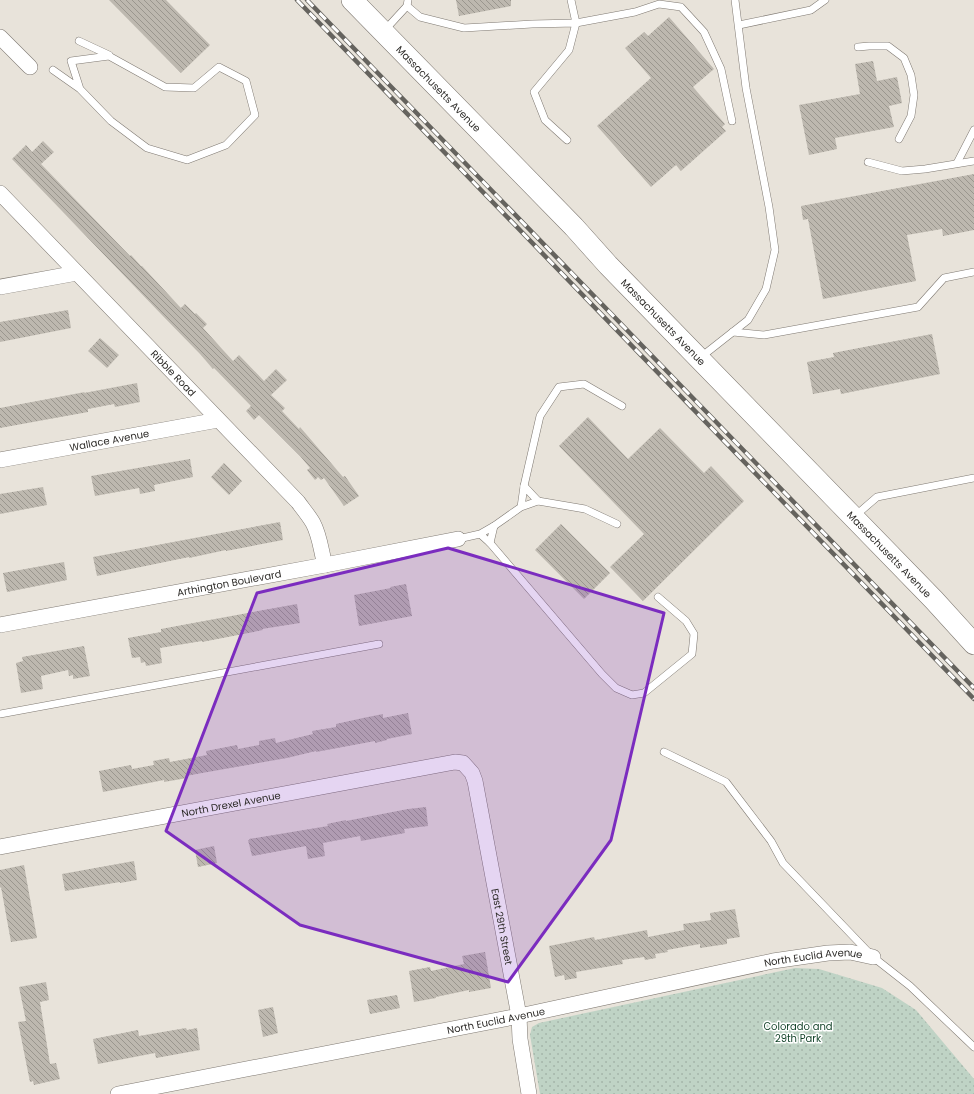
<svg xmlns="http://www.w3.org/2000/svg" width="974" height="1094" viewBox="0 0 974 1094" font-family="Poppins,sans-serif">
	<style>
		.park { fill: url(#park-dots) }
		.building { fill: url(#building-back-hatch) }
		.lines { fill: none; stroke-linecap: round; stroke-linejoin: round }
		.lane-casing { stroke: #7f7972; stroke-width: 8 }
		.street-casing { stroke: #7f7972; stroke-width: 16 }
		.secondary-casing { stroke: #7f7972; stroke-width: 22 }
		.lane { stroke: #fff; stroke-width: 7 }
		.street { stroke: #fff; stroke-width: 15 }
		.secondary { stroke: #fff; stroke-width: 21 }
		.rail-casing { stroke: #65635e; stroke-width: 4.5 }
		.rail { stroke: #fff; stroke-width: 3; stroke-dasharray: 9; stroke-linecap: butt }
		.marked { fill: #7b2cbf; fill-opacity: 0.2; stroke: #7b2cbf; stroke-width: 3; stroke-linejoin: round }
		.labels { text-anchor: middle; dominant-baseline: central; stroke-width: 3; stroke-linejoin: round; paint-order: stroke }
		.street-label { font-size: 10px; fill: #2d2b28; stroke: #fff }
		.park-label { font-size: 10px; fill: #0e3f25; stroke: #fff }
	</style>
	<defs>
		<pattern id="park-dots" width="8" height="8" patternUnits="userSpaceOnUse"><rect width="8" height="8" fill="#bfd3c5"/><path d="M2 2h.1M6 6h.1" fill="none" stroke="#a4b5a9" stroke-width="1.8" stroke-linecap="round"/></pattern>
		<pattern id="building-back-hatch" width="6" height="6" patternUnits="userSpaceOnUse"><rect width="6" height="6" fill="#bdb8af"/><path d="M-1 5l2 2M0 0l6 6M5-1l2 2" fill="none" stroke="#9a968e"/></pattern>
	</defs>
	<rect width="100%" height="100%" fill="#e8e3da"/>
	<polygon class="park" points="795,968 819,969 882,988 916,1010 974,1079 974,1094 540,1094 530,1035 532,1027 539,1023"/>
	<g class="building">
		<polygon points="109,0 166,0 210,45 181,73"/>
		<polygon points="456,0 511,0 511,6 459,16"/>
		<polygon points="669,17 714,69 693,87 725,124 722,127 726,131 681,171 676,165 651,187 597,126 651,78 625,48 644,32 648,36"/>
		<polygon points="873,61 877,81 897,77 902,103 889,106 894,127 835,138 837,149 809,155 799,105 860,94 855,64"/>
		<polygon points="43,141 54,152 41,164 130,256 131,255 141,266 142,266 179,306 181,308 185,304 195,314 196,313 207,324 203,328 233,361 239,355 264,381 276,369 287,380 271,395 285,408 282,411 299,429 300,427 343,477 345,476 359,496 344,506 324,478 321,480 318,477 315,480 307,470 310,468 300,456 259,415 254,420 246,411 251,406 214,368 213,369 200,354 161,314 12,159 26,145 32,152"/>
		<polygon points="974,174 974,230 943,236 942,229 907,235 916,281 823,299 808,219 803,220 801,206"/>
		<polygon points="68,310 71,328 0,342 0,322"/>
		<polygon points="932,334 940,374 841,394 840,389 813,394 807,362 834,357 833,353"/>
		<polygon points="100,338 119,355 107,368 88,351"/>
		<polygon points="137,383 140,402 115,407 114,404 88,409 88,412 0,428 0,408 85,392 84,393"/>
		<polygon points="588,417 628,459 660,428 704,473 711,466 744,501 643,601 610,567 644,534 559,446"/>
		<polygon points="190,459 193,477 154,485 155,491 140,494 139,488 95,496 91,476"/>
		<polygon points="224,463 242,481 229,495 211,477"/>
		<polygon points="43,487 47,505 0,514 0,494"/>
		<polygon points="280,522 283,540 226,551 226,550 189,558 189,557 97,576 93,557"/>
		<polygon points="561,524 610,573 584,599 535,550"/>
		<polygon points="64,562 67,580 7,592 3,573"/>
		<polygon points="406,584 412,616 359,626 354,595 391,588 390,587"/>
		<polygon points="297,604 300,623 262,629 263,630 202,642 202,641 160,648 162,663 146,666 145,662 141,663 140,657 132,658 128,638 161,632 161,629 204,621"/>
		<polygon points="84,646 90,676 73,679 73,675 69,676 68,670 41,676 43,689 21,693 16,663 23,661 22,657"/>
		<polygon points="408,713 412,734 387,739 387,740 375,743 375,741 316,752 316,751 287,758 202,773 186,776 187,778 164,782 164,780 103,792 99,771 131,765 132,769 154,765 153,761 169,758 170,762 207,755 206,751 237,745 238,749 259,745 259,741 275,738 276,743 313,734 312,731 336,727 336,724 363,718 383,714 383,718"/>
		<polygon points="426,807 428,826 404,829 405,833 361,841 360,836 323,843 325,856 308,859 306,846 252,856 248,840 249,840 249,839 328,826 327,824 346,820 346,821 408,809"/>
		<polygon points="214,846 217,863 198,867 195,850"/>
		<polygon points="134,861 137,880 120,883 120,882 65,891 62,874"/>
		<polygon points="24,865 37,938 11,942 1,887 0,888 0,870"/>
		<polygon points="735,909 740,937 727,939 727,944 700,948 700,944 667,950 668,952 655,954 656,958 645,960 644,957 622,960 623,964 576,972 577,978 565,980 564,975 555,977 549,946 594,937 595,940 647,930 648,937 684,930 683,924 711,920 710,913"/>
		<polygon points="485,952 491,988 469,992 469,990 436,997 436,998 414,1002 409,971 430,967 431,971 464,964 462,956"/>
		<polygon points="46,982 49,1000 40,1002 50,1064 56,1063 60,1079 34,1085 33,1081 30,1082 18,1022 26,1021 19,987"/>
		<polygon points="397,995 400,1008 370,1014 367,1000"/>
		<polygon points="273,1007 278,1033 263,1037 258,1010"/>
		<polygon points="186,1028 187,1030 197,1028 200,1050 156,1058 155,1053 98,1064 93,1039 138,1030 139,1036"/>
	</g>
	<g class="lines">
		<defs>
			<g id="lane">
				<polyline points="571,0 576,23 635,12 659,4 681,7 704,32 721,69 732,121"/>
				<polyline points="407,6 420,17 464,28 532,24 576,23 569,50 534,92 545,120 567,140"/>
				<polyline points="739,25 811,10 825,0"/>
				<polyline points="384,31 407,6 408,0"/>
				<polyline points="79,41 109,55"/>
				<polyline points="858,47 869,46 888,46 904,58 911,75 914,95 911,116 899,139"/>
				<polyline points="53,70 80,89 71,61 109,56 165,87 194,88 219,67 246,81 255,115 226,145 187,160 147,148 111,121 80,89"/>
				<polyline points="868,162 902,171 925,169 974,161"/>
				<polyline points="957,163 974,130"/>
				<polyline points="733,332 764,335 918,307 944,278 974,272"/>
				<polyline points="701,357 748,320 766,289 775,250 769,207 746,88 735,0"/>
				<polyline points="524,486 540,416 559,387 584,384 622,406"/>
				<polyline points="538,501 585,509 617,524"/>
				<polyline points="855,516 877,497 974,478"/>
				<polyline points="494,526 521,507 524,486 538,501 521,507"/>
				<polyline points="458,539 480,534 490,543 494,526 480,534"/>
				<polyline points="490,543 602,674 616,688 632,695 644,693 692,654 694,634 686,621 658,597"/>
				<polyline points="0,714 379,644"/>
				<polyline points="664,752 726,782 771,841 783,863 873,957 910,986 974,1047"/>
			</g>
			<g id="street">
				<polyline points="0,37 30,67"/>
				<path id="s1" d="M0,193l298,309c5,7 11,14 15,21 7,13 8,28 12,42"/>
				<polyline points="0,287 77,273"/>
				<path id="s2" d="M0,460l218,-40"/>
				<path id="s3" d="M0,625l325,-60 133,-26"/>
				<path id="s4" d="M0,847l455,-85 8,1 9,10 3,8 44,235 1,23 9,55"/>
				<path id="s5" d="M118,1094l401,-78 254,-55 55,-8 22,-1 23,5"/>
			</g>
			<g id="secondary">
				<path id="s6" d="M352,0l222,227 34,38 326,335 40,44"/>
			</g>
		</defs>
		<use href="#lane" class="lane-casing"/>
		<use href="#street" class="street-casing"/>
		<use href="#secondary" class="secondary-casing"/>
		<use href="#lane" class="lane"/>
		<use href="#street" class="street"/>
		<use href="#secondary" class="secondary"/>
		<defs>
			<g id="rail">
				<polyline points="297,0 974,699"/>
				<polyline points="307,0 974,688"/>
			</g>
		</defs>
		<use href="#rail" class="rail-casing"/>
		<use href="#rail" class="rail"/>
	</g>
	<path class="marked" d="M448,548l216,65 -53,227 -103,142 -208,-57 -134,-94 91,-238z"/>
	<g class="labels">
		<g class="street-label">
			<text stroke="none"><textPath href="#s6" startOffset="124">Massachusetts Avenue</textPath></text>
			<text stroke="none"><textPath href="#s6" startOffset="448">Massachusetts Avenue</textPath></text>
			<text stroke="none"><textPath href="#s1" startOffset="250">Ribble Road</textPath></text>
			<text stroke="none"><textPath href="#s2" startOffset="111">Wallace Avenue</textPath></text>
			<text stroke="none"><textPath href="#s6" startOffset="772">Massachusetts Avenue</textPath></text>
			<text stroke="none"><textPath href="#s3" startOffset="233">Arthington Boulevard</textPath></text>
			<text stroke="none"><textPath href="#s4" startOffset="235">North Drexel Avenue</textPath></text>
			<text stroke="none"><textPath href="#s4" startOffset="641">East 29th Street</textPath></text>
			<text stroke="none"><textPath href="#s5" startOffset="709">North Euclid Avenue</textPath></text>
			<text stroke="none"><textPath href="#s5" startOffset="385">North Euclid Avenue</textPath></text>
		</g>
		<g class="park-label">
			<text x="798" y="1026">Colorado and<tspan x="798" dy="12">29th Park</tspan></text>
		</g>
	</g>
</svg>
